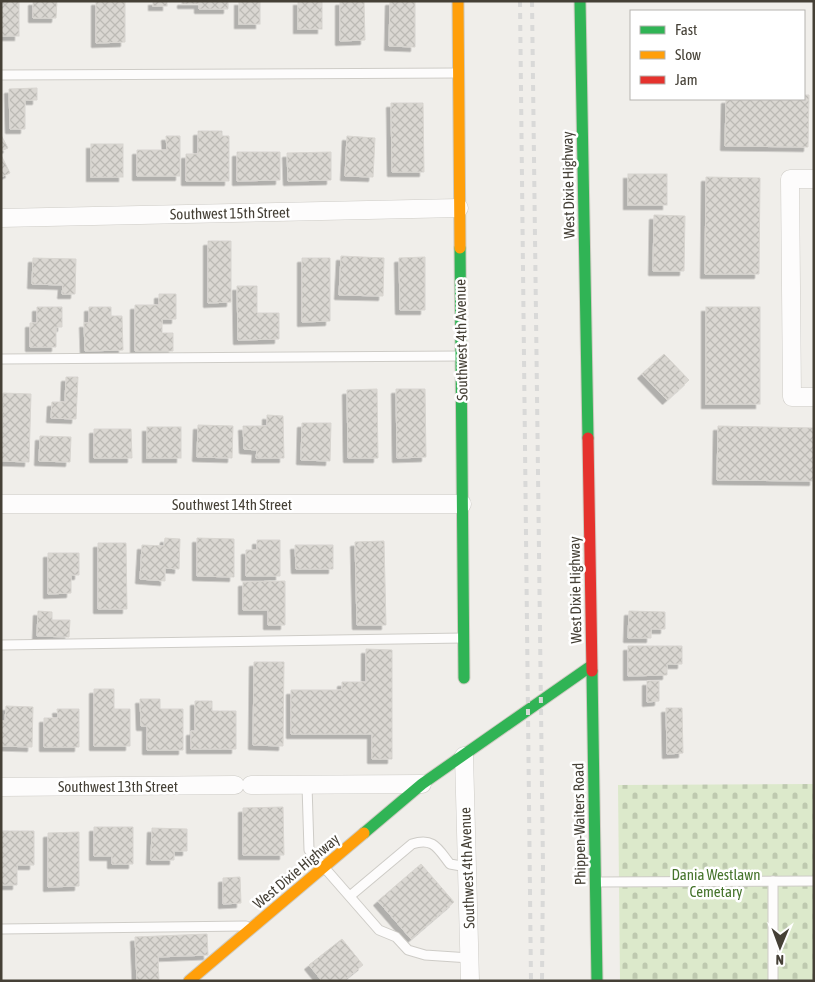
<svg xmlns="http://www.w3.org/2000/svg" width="815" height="982" viewBox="0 0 815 982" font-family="'Asap Condensed',sans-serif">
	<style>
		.cemetery { fill: url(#cemetery-stones) }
		.building { fill: url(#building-cross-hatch); stroke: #d8d5d0; filter: url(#shadow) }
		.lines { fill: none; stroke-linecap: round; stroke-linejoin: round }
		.lane-casing { stroke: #ceccc7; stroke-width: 11 }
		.street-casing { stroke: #ceccc7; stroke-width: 19 }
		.fast-casing { stroke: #cecbc1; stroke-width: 13 }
		.slow-casing { stroke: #cecbc1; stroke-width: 13 }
		.jam-casing { stroke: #cecbc1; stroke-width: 13 }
		.lane { stroke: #fdfcfc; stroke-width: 9 }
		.street { stroke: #fdfcfc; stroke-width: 18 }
		.fast { stroke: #30b455; stroke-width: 11 }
		.slow { stroke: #ff9f0a; stroke-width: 11 }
		.jam { stroke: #e5322d; stroke-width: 11 }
		.rail { stroke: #d9d9d8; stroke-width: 4; stroke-dasharray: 6 6; stroke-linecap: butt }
		.labels { text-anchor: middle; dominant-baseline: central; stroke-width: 5; stroke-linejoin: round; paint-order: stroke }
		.street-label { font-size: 15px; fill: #454036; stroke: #fff }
		.park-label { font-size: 15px; fill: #45742c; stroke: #fff }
	</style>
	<defs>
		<pattern id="cemetery-stones" width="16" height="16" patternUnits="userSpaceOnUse" patternTransform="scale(1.25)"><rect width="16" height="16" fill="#dce9cb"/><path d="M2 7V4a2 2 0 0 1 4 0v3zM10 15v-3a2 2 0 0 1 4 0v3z" fill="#bec9af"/></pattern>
		<pattern id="building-cross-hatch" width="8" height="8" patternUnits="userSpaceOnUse" patternTransform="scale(1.25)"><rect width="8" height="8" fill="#dad7d2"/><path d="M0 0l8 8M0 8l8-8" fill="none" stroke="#bcbab5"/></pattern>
		<filter id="shadow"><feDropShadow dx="-4.5" dy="4.5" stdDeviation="0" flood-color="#0004"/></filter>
	</defs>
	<rect width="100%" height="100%" fill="#f0eeea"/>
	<polygon class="cemetery" points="814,784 814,981 620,981 618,785"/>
	<g class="building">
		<rect x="1" y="1" width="18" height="35"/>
		<polygon points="33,1 57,1 56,18 33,18"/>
		<polygon points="96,1 125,1 125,42 96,43"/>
		<rect x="153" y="1" width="14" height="5"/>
		<polygon points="182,1 228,1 228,9 199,9 199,4 182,4"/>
		<rect x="239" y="1" width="21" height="23"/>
		<rect x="298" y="1" width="24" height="28"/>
		<polygon points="340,1 364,1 365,40 340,41"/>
		<polygon points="390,1 415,1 415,47 389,46"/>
		<polygon points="37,88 37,100 25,100 25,129 10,129 9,89"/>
		<polygon points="804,95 809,95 808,147 725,146 726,99 804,99"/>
		<polygon points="391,103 423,103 424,172 392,172"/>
		<polygon points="198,131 222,131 222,136 229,136 229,181 186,181 186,154 198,154"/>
		<polygon points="1,135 8,148 1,151"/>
		<polygon points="166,136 180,136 180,176 137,176 137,150 167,150"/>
		<polygon points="347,136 375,138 373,177 345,176"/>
		<rect x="91" y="144" width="32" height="33"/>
		<polygon points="237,152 280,152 280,180 237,181"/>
		<polygon points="331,152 331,180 288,181 287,153"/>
		<polygon points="1,155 10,173 1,177"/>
		<rect x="628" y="174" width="39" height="31"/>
		<polygon points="706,177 760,178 759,274 705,274"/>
		<polygon points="654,215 685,216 684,271 653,271"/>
		<polygon points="208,241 231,241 231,302 208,303"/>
		<polygon points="341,256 384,258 383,296 339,295"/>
		<polygon points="425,257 425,310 400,310 399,258"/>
		<polygon points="33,258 76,259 75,294 62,294 63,285 32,284"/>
		<polygon points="302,258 330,258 330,321 302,322"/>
		<polygon points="237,286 257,286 257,313 279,313 279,339 238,340"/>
		<polygon points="159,294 176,294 176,319 162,319 162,333 173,333 173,351 135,351 135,305 159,305"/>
		<polygon points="37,307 62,307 62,327 56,327 56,347 30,347 30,323 37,323"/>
		<polygon points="89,307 111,307 111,316 122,316 123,350 85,351 84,323 89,323"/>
		<rect x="706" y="307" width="54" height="97"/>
		<polygon points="664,354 689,380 667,400 642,374"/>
		<polygon points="66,377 78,377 76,419 51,418 52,402 65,402"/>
		<polygon points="377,389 378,458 348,458 347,390"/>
		<polygon points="396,389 425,389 426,457 397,458"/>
		<polygon points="3,393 31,394 29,462 1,461"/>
		<polygon points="267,415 283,416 284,458 256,458 257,450 244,449 243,426 267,426"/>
		<polygon points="302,423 331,423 330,461 301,460"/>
		<polygon points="198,425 233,426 232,458 197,457"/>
		<polygon points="718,426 814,428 814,481 717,480"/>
		<rect x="147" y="427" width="34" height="31"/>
		<polygon points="94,429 131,429 132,458 94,458"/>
		<polygon points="40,436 71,437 70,462 39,461"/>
		<polygon points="165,538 180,539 179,569 165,568 165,581 140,579 142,545 164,546"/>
		<polygon points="197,538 234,539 234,577 197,576"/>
		<polygon points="257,540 280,540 280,576 246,576 246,550 257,550"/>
		<polygon points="384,541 386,625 357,625 355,542"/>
		<polygon points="98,543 126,543 127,609 98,609"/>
		<polygon points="295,545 333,545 333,569 296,569"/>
		<polygon points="48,553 79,553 79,575 71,575 71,593 48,594"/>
		<polygon points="285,581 285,625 268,625 268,610 243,610 243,582"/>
		<polygon points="38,611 52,612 52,620 70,620 69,637 37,636"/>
		<polygon points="629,611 665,612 665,629 651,629 651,638 628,638"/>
		<polygon points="628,646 682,646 682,664 667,664 667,675 628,676"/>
		<polygon points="366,649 392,650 392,759 372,759 372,734 291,734 291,690 342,690 342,682 366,682"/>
		<polygon points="254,662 284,662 283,746 253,745"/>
		<polygon points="647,681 659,681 659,701 647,702"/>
		<polygon points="94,689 114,689 114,709 130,709 130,746 94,746"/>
		<polygon points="140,699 160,699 160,709 183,709 183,750 147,750 147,726 141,726"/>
		<polygon points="195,701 212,701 212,711 236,711 236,749 191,749 191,731 195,731"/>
		<polygon points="6,706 33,707 32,747 1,746 1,721 5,721"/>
		<polygon points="666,708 682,708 683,753 667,754"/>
		<polygon points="57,709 79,709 79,747 44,747 44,718 58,718"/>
		<polygon points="283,807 284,855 243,855 243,808"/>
		<polygon points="94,827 133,827 133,864 112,864 112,856 94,856"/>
		<polygon points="152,828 187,829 187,851 174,851 174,860 151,860"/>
		<polygon points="1,831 34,831 34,865 17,865 17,885 1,885"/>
		<polygon points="79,832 79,886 48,887 48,833"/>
		<polygon points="421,864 454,902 411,939 378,901"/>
		<polygon points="240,877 241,903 223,904 223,878"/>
		<polygon points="207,934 208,955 158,957 159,981 137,981 135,937"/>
		<polygon points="342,939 363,965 343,981 322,981 309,965"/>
	</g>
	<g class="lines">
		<defs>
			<g id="lane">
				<polyline points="1,75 458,73"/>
				<polyline points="1,359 461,356"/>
				<polyline points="1,645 463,638"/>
				<polyline points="307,785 309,850 379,930 396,937 408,950 425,955 470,958"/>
				<polyline points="773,881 773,981"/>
				<polyline points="597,882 814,881"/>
				<path d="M350,896l62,-52c22,-7 26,5 38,20l17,3"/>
				<polyline points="1,929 246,926"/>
			</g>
			<g id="street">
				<polyline points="814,179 790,179 792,397 814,397"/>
				<polyline points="1,218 459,208"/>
				<polyline points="1,504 462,504"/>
				<polyline points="464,756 470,981"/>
				<polyline points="251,785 422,784"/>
				<polyline points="1,787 235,785"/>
			</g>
			<g id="fast">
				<polyline points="580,1 588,438"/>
				<polyline points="460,248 464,678"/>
				<polyline points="592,671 597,981"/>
				<polyline points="364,833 422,784 591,666"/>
			</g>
			<g id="slow">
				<polyline points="458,1 460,248"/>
				<polyline points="189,981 364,833"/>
			</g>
			<polyline id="jam" points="588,438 592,671"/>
		</defs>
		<use href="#lane" class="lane-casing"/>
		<use href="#street" class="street-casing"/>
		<use href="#fast" class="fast-casing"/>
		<use href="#slow" class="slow-casing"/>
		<use href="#jam" class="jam-casing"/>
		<use href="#lane" class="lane"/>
		<use href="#street" class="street"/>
		<use href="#fast" class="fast"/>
		<use href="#slow" class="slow"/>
		<use href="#jam" class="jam"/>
		<g class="rail">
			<polyline points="520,1 531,981"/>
			<polyline points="532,1 543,866 542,981"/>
		</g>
	</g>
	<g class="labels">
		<g class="street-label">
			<text transform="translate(568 185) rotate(-91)">West Dixie Highway</text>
			<text transform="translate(230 213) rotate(-1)">Southwest 15th Street</text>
			<text transform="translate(461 340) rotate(-91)">Southwest 4th Avenue</text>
			<text x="232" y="504">Southwest 14th Street</text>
			<text transform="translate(575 590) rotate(-91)">West Dixie Highway</text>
			<text x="118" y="786">Southwest 13th Street</text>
			<text transform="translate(579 824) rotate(-91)">Phippen-Waiters Road</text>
			<text transform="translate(467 868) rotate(-92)">Southwest 4th Avenue</text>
			<text transform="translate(296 871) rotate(-40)">West Dixie Highway</text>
		</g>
		<g class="park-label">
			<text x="716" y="874">Dania Westlawn<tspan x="716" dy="17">Cemetary</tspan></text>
		</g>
	</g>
	<rect width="815" height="982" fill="none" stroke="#454036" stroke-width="5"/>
	<rect x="630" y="10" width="175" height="90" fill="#ffffff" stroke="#b5b3af"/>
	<rect x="640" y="26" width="25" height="8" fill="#30b455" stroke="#b5b3af"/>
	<text x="675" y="35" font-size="15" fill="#454036">Fast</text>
	<rect x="640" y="51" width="25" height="8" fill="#ff9f0a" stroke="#b5b3af"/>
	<text x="675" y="60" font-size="15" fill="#454036">Slow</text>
	<rect x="640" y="76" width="25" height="8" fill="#e5322d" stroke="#b5b3af"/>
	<text x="675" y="85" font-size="15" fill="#454036">Jam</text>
	<g transform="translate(780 947) rotate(181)" stroke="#ffffff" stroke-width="4" paint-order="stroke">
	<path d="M0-4L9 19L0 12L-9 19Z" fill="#454036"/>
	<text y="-8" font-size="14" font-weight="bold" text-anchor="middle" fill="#454036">N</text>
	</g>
</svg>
